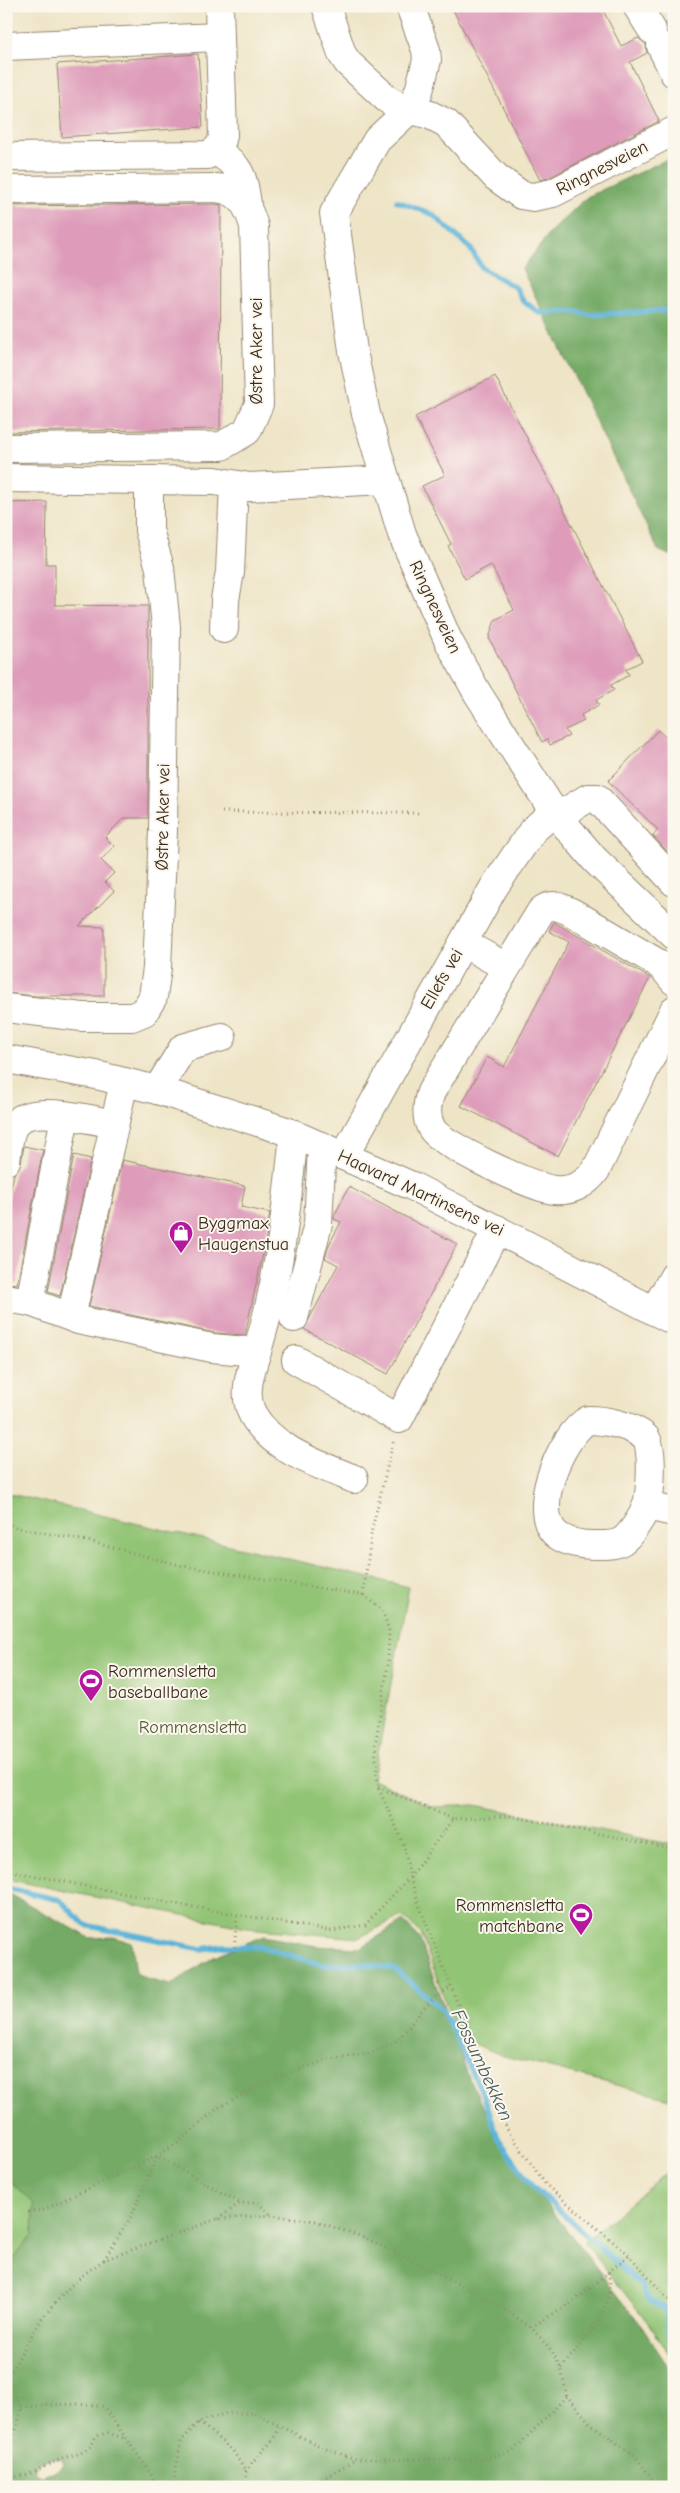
<svg xmlns="http://www.w3.org/2000/svg" width="680" height="2493" viewBox="0 0 680 2493" font-family="'Comic Neue',sans-serif">
	<style>
		.green { fill: #92c474; stroke: #667749 }
		.forest { fill: #75aa66; stroke: #586a42; fill-rule: evenodd }
		.lines { fill: none; stroke-linecap: round; stroke-linejoin: round }
		.stream { stroke: #5db4d9; stroke-width: 5.5 }
		.building { fill: #de9bba }
		.minor-casing { stroke: #948772; stroke-width: 30 }
		.path { stroke: #948772; stroke-width: 3; stroke-dasharray: 1 4; stroke-linecap: butt }
		.minor { stroke: #fff; stroke-width: 28 }
		.labels { text-anchor: middle; dominant-baseline: central; stroke-width: 4; stroke-linejoin: round; paint-order: stroke }
		.street-label { font-size: 18px; fill: #3b2a1e; stroke: #fbf7ec }
		.poi-label { font-size: 18px; fill: #3b2a1e; stroke: #fbf7ec; text-anchor: start }
		.park-label { font-size: 18px; fill: #555838; stroke: #fbf7ec }
		.water-label { font-size: 19px; font-style: italic; fill: #475a5f; stroke: #fbf7ec }
	</style>
	<rect width="100%" height="100%" fill="#fbf7ec"/>
	<filter id="ink" filterUnits="userSpaceOnUse"><feTurbulence type="fractalNoise" baseFrequency=".02" numOctaves="2"/><feDisplacementMap in="SourceGraphic" scale="10" xChannelSelector="R" yChannelSelector="G"/><feConvolveMatrix kernelMatrix="1 2 1 2 8 2 1 2 1" color-interpolation-filters="sRGB"/></filter>
	<filter id="wash" filterUnits="userSpaceOnUse"><feTurbulence type="fractalNoise" baseFrequency=".0096" numOctaves="4" result="noise"/><feDisplacementMap in="SourceGraphic" scale="20" xChannelSelector="R" yChannelSelector="G"/><feGaussianBlur stdDeviation="1.12" result="paint"/><feColorMatrix in="noise" values="0 0 0 0 0 0 0 0 0 0 0 0 0 0 0 0 0 1.4 0 .05"/><feComposite in="paint" operator="in"/></filter>
	<g filter="url(#wash)">
		<rect width="100%" height="100%" fill="#eee4c6"/>
		<g class="green">
			<polygon points="6,1493 409,1587 373,1780 434,1807 475,1805 674,1845 674,2100 504,2056 458,2037 421,1934 402,1916 358,1938 247,1928 6,1879"/>
			<polygon points="674,2166 674,2361 649,2324 584,2242"/>
			<polygon points="6,2179 14,2184 34,2204 33,2234 14,2259 6,2264"/>
		</g>
		<g class="forest">
			<polygon points="674,156 674,557 658,550 522,269 551,231 587,197"/>
			<path d="M6,1892l84,46 23,-1 19,6 4,30 14,7 21,5 43,-29 50,-20 52,10 44,2 43,-27 16,16 51,144 42,79 130,166 32,50v111h-668v-223l8,-5 19,-25 1,-30 -20,-20 -8,-5zM51,2459h10l2,5 -7,7 -16,4 -6,-4 3,-7z"/>
		</g>
		<g class="lines">
			<g class="stream">
				<path d="M397,201l35,13 38,34 12,20 34,20 7,13 17,12c17,0 31,-5 48,2l86,-5"/>
				<polyline points="6,1888 60,1900 85,1925 202,1949 223,1946 262,1947 323,1965 367,1964 394,1969 427,1996 444,2013 484,2096 498,2138 531,2185 640,2284 648,2299 666,2309 669,2339 674,2347"/>
			</g>
		</g>
		<g id="blocks">
			<g class="building">
				<polygon points="451,6 601,6 621,46 638,38 646,44 647,53 630,62 659,121 548,178 540,180"/>
				<polygon points="674,19 674,38 667,32 666,23"/>
				<polygon points="198,54 203,127 62,137 57,64"/>
				<polygon points="216,204 221,205 220,429 6,432 6,206"/>
				<polygon points="495,376 642,661 626,669 629,675 611,685 614,690 596,700 599,705 581,715 584,721 565,730 569,736 550,745 547,739 542,742 489,638 495,620 514,610 491,565 465,579 448,546 451,544 422,486 445,475 415,417"/>
				<polygon points="47,502 46,564 55,564 55,605 148,606 148,818 124,818 105,837 114,846 101,860 114,873 105,882 114,891 79,926 104,927 104,996 35,996 6,993 6,503"/>
				<polygon points="658,730 674,745 674,859 653,836 658,830 608,781"/>
				<polygon points="554,922 650,978 558,1156 461,1106 487,1057 504,1067 569,942 549,931"/>
				<polygon points="24,1146 43,1150 17,1284 6,1283 6,1211 14,1174 21,1163"/>
				<polygon points="74,1155 91,1159 60,1296 48,1292"/>
				<polygon points="122,1160 245,1186 241,1207 270,1213 264,1249 245,1335 214,1333 89,1306"/>
				<polygon points="349,1187 457,1244 388,1374 304,1329 338,1265 325,1258 329,1245 341,1222 334,1219 334,1216"/>
			</g>
		</g>
	</g>
	<g filter="url(#ink)">
		<use href="#blocks" fill-opacity="0" stroke="#948772" stroke-width="1"/>
		<g class="lines">
			<defs>
				<g id="minor">
					<polyline points="326,6 342,54 348,63 387,99 401,107 430,115 446,123 496,177 521,195 533,197 553,193 674,131"/>
					<polyline points="410,6 426,50 427,60 419,91 410,109 377,140 334,213 353,351 366,414 402,534 448,640 478,694 554,812 595,860 674,935"/>
					<polyline points="637,6 652,30"/>
					<polyline points="6,46 219,37"/>
					<polyline points="661,46 674,73"/>
					<path d="M216,151c25,15 27,25 31,53"/>
					<path d="M6,157l201,-2c11,-5 14,-8 16,-20l-4,-129"/>
					<path d="M6,190l211,-2c24,3 30,16 37,38l5,178 -12,27 -25,15 -216,2"/>
					<polyline points="6,478 215,481 249,487 385,480"/>
					<polyline points="224,629 225,600 230,572 234,485"/>
					<polyline points="558,816 588,798 597,798 674,882"/>
					<polyline points="463,943 506,967"/>
					<path d="M674,981l-10,-12 -8,-7 -83,-49c-12,-6 -21,-11 -32,-2l-110,181c-4,11 -6,26 1,37 9,16 102,59 122,61 17,2 32,-6 42,-20l78,-160"/>
					<polyline points="6,1008 82,1017 132,1017 144,1012 153,997 157,968 163,832 166,627 160,568 149,530 149,481"/>
					<polyline points="6,1059 96,1075 157,1090 286,1131 412,1186 674,1321"/>
					<polyline points="157,1090 183,1048 222,1037"/>
					<path d="M294,1134c-7,69 -14,140 -34,207 -6,22 -20,51 -7,74 21,36 65,49 101,64"/>
					<polyline points="344,1156 494,887 533,830 554,812"/>
					<path d="M6,1161c2,-11 2,-29 10,-38 15,-19 77,-3 98,1"/>
					<polyline points="6,1298 30,1302 78,1320 212,1348 257,1352"/>
					<polyline points="30,1302 65,1116"/>
					<polyline points="654,1311 674,1276"/>
					<polyline points="71,1317 124,1082"/>
					<polyline points="294,1318 318,1224 322,1146"/>
					<polyline points="296,1360 399,1419 497,1229"/>
					<path d="M588,1420c17,0 43,5 57,17 9,7 6,59 1,70 -3,9 -15,28 -24,34 -9,5 -18,4 -29,4 -10,0 -23,-2 -33,-8 -34,-20 1,-102 28,-117z"/>
					<polyline points="647,1506 674,1512"/>
				</g>
			</defs>
			<use href="#minor" class="minor-casing"/>
			<g class="path">
				<polyline points="222,812 422,813"/>
				<polyline points="6,1523 19,1528 92,1542 183,1566 363,1595 382,1610 389,1630 388,1664 375,1746 378,1787 404,1845 410,1877 419,1905 507,2129 546,2185 629,2255 674,2306"/>
				<polyline points="363,1595 372,1529 394,1439"/>
				<polyline points="378,1787 453,1819"/>
				<polyline points="6,1870 176,1904 332,1931 365,1925 410,1877 453,1819 511,1816 674,1849"/>
				<polyline points="234,1952 237,1915"/>
				<polyline points="28,2212 43,2210 157,2156 176,2144 219,2107 275,2078 329,2059 372,2053 398,2040 423,2009 435,1997 450,1988"/>
				<polyline points="218,2219 240,2203 258,2203 271,2215"/>
				<polyline points="104,2260 132,2215 157,2156 240,2203"/>
				<polyline points="531,2327 573,2302 629,2255"/>
				<path d="M561,2368c21,-26 57,-59 47,-96"/>
				<polyline points="6,2379 42,2318 76,2280 104,2260 217,2219 272,2215 315,2221 366,2238 486,2298 531,2327 552,2351 561,2369 567,2396 590,2423 636,2457 658,2487"/>
				<path d="M22,2408c15,-3 69,-6 82,-1l47,67 6,13"/>
				<polyline points="199,2422 233,2451 246,2472"/>
				<polyline points="6,2441 15,2432 22,2408 7,2377"/>
				<polyline points="6,2478 27,2475 66,2457 81,2453 91,2446 96,2436 108,2433 126,2439"/>
				<polyline points="173,2487 181,2441 199,2422 227,2413 254,2413 323,2448 356,2459 480,2460 513,2451 567,2396"/>
				<polyline points="247,2487 246,2472 253,2461 272,2441 280,2425"/>
				<polyline points="309,2487 356,2459"/>
			</g>
			<use href="#minor" class="minor"/>
		</g>
	</g>
	<defs>
		<symbol id="shop-pin" viewBox="-11 -11 22 30"><path d="M0 17L-7.5 6A9.5 9.5 0 1 1 7.5 6Z" fill="#b5179e" stroke="#fbf7ec"/><path d="M-5-2.5h2.3a2.7 3.5 0 0 1 5.4 0H5L5.5 6h-11ZM-1.5-2.5h3a1.5 2.3 0 0 0-3 0Z" fill="#fff"/></symbol>
		<symbol id="stadium-pin" viewBox="-11 -11 22 30"><path d="M0 17L-7.5 6A9.5 9.5 0 1 1 7.5 6Z" fill="#b5179e" stroke="#fbf7ec"/><path d="M0-5a6.5 5 0 1 0 0 10a6.5 5 0 1 0 0-10ZM-3.5-1.8h7v3.6h-7Z" fill="#fff"/></symbol>
	</defs>
	<g fill-rule="evenodd">
		<use href="#shop-pin" x="167" y="1219" width="28" height="38"/>
		<use href="#stadium-pin" x="77" y="1667" width="28" height="38"/>
		<use href="#stadium-pin" x="567" y="1901" width="28" height="38"/>
	</g>
	<g class="labels">
		<g class="street-label">
			<text transform="translate(602 168) rotate(-27)">Ringnesveien</text>
			<text transform="translate(256 351) rotate(-90)">Østre Aker vei</text>
			<text transform="translate(435 607) rotate(65)">Ringnesveien</text>
			<text transform="translate(163 817) rotate(-89)">Østre Aker vei</text>
			<text transform="translate(442 979) rotate(-60)">Ellefs vei</text>
			<text transform="translate(421 1193) rotate(25)">Haavard Martinsens vei</text>
		</g>
		<g class="poi-label">
			<text x="198" y="1223">Byggmax<tspan x="198" dy="21">Haugenstua</tspan></text>
			<text x="108" y="1671">Rommensletta<tspan x="108" dy="21">baseballbane</tspan></text>
			<text x="564" y="1905" text-anchor="end">Rommensletta<tspan x="564" dy="21">matchbane</tspan></text>
		</g>
		<g class="park-label">
			<text x="193" y="1727">Rommensletta</text>
		</g>
		<g class="water-label">
			<text transform="translate(482 2065) rotate(65)">Fossumbekken</text>
		</g>
	</g>
	<rect width="680" height="2493" fill="none" stroke="#fbf7ec" stroke-width="25"/>
</svg>
